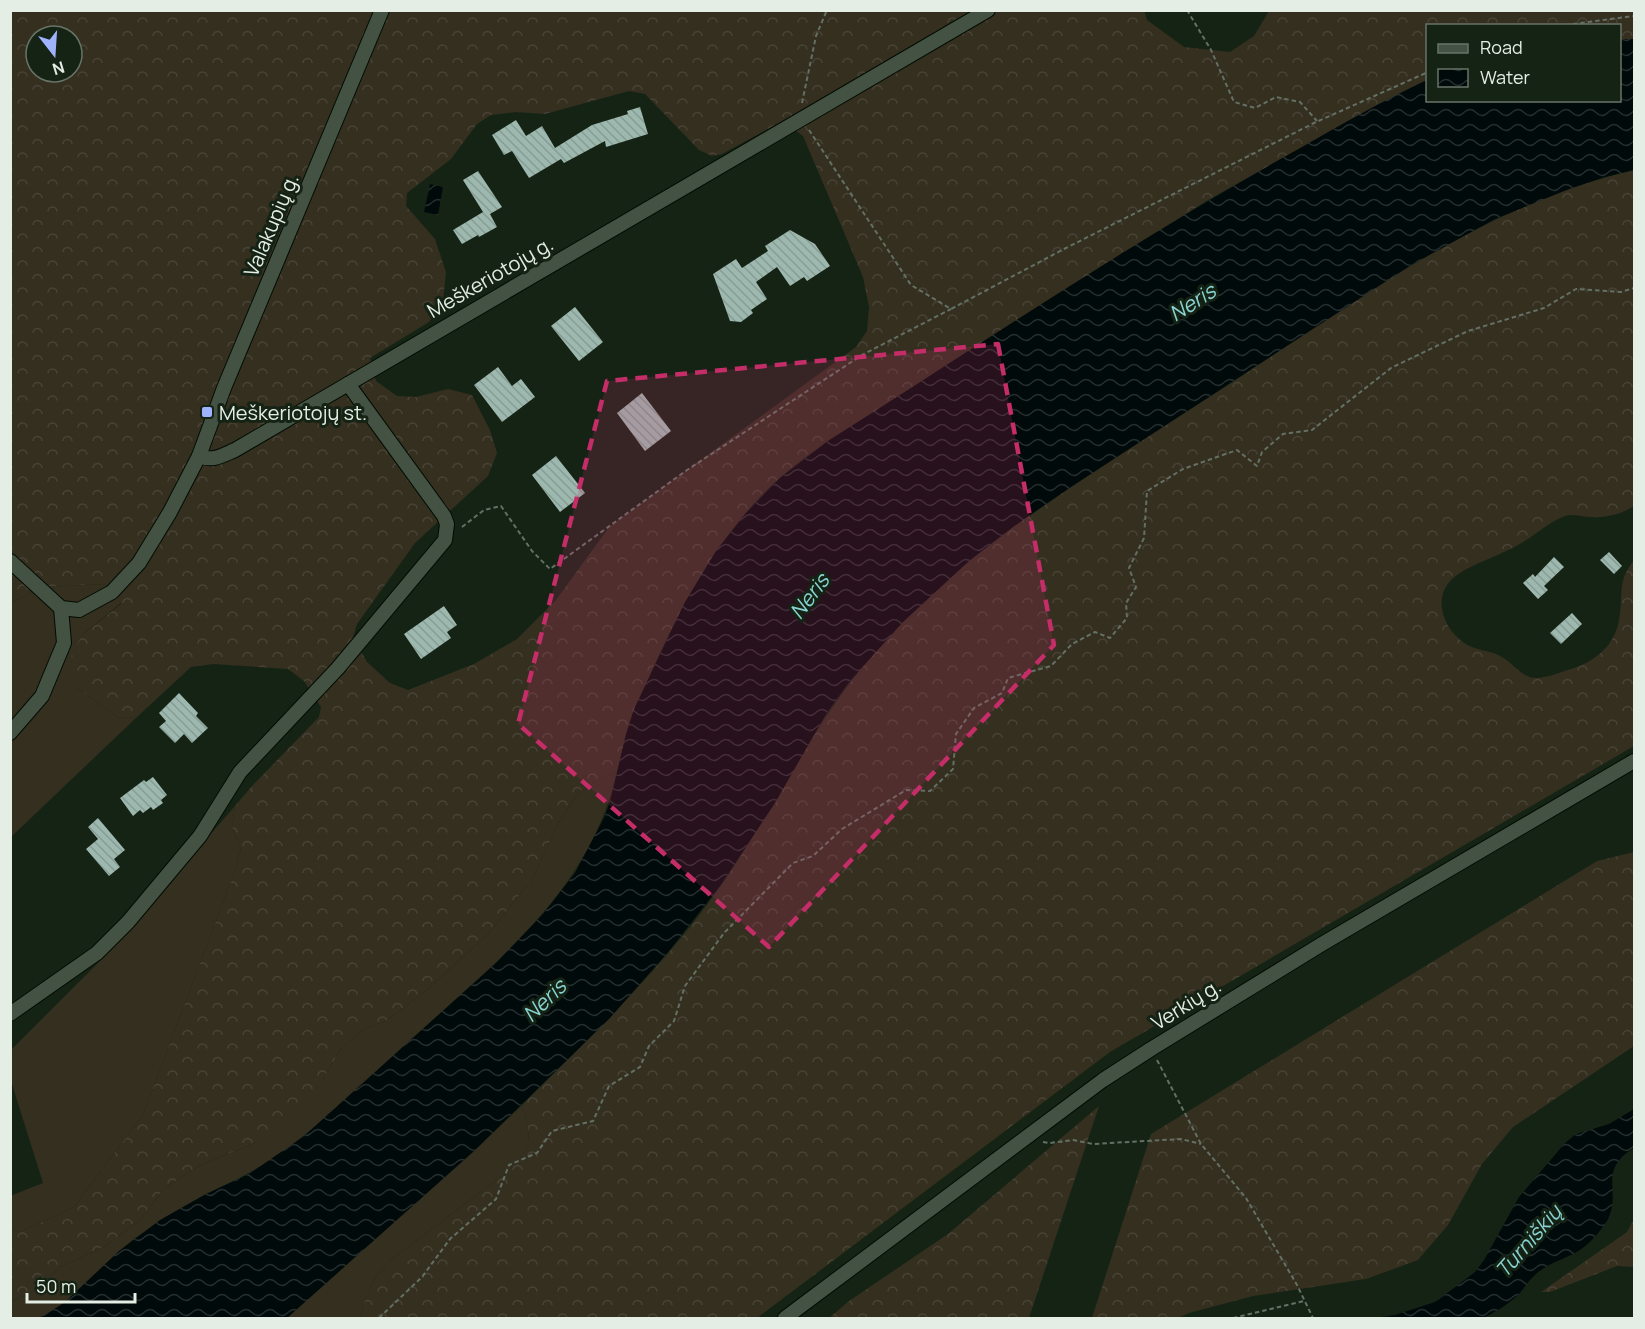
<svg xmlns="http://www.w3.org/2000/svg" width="1645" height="1329" viewBox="0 0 1645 1329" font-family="Manrope,sans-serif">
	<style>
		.grass { fill: #342f1f }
		.forest { fill: url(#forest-crowns); fill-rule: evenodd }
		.water { fill: url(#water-waves) }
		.building { fill: url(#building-back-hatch) }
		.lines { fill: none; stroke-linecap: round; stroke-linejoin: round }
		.street-casing { stroke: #020c03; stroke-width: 16 }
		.path { stroke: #647064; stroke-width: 2; stroke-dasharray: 4.5 3; stroke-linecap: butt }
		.street { stroke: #435242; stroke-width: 14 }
		.marked { fill: #c52d69; fill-opacity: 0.2; stroke: #c52d69; stroke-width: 4.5; stroke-dasharray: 12 8; stroke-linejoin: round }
		.poi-dot { fill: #9fb3fd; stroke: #152315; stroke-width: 2 }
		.labels { text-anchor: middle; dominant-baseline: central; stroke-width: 6; stroke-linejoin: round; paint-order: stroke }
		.street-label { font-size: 20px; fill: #e4eee4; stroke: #152315 }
		.poi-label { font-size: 20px; fill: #e4eee4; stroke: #152315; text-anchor: start }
		.water-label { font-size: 21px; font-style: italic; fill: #88d2d2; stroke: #152315 }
	</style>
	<defs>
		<pattern id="forest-crowns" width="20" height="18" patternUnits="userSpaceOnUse" patternTransform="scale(1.5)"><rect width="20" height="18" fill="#342f1f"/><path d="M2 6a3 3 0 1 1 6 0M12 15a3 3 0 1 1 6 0" fill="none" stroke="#484335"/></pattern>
		<pattern id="water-waves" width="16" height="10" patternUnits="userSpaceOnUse" patternTransform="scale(1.5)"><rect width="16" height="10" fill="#000a0a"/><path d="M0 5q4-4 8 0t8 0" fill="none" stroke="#252e2e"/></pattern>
		<pattern id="building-back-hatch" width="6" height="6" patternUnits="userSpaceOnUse" patternTransform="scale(1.5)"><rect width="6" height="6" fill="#9db8ae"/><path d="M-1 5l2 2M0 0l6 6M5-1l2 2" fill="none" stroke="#879c94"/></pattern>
	</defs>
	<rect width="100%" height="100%" fill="#152315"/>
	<g class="grass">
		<polygon points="105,584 121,603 82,635 77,688 119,718 137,717 11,837 11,602 46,587"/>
		<path d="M617,772c-27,120 -125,194 -212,273 -44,41 -87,84 -138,117 -19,13 -40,21 -60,32 -22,11 -44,26 -66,40 -21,14 -37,34 -56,51 -13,12 -26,21 -40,31l-6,2h-28v-17l20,-8 31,-27 42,-19 36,-27 24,-31 34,-23 59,-24 65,-61 18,-31 22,-20 24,-9 42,-32 61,-56 44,-55 26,-56 20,-30 19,-12z"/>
		<polygon points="235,806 232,827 241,849 236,868 143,1115 74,1207 20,1232 11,1230 10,1196 43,1183 11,1081 11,1050 102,959"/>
		<path d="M522,1105c9,34 12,42 -15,67l-115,87 -17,19 -11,25 -4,15h-73l187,-167z"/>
	</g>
	<g class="forest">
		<path d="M1144,10l3,10 37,27 46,5 24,-16 15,-25h365v28h-14v-13h-192l-1,54 -68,35 -151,85 -380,241c-24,17 -48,34 -68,56 -38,40 -66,88 -91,137 -23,48 -40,86 -52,138l-19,8 -19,12 -20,30 -26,56 -44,55 -61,56 -42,32 -24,9 -22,20 -18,31 -29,36 -36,25 -59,24 -34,23 -24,31 -36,27 -42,19 -31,27 -20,8v-71l9,2 54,-25 69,-92 93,-247 5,-19 -9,-22 3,-21 17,-20 67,-69 2,-10 -17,-26 -16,-12 -75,-5 -22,3 -54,50 -18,1 -42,-30 -12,-19 17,-34 39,-31 -16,-20 -59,3 -35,15v-591zM36,36h36v36h-36zM629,91l16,3 54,56 13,6 10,-2 61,-33 20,15 60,141 6,30 -2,24 -11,16 -246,179 -54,74 -39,39 -43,25 -66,26 -18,-7 -23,-21 -14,-25 4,-13 58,-81 73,-67 9,-23 -7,-23 -18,-35 -24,-6 -32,8 -19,-1 -21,-15 -6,-23 59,-36 14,-21 3,-29 -11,-33 -29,-33 1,-13 44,-34 26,-35 14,-9 25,-3 29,2z"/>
		<path d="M1634,170v336c-12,8 -28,12 -43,11 -8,0 -19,-4 -26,-1 -18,7 -30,20 -47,29 -17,10 -46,19 -61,30 -26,18 -16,52 7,68 11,8 27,7 38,14 11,6 20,21 34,21 11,0 24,-6 35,-9 24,-7 44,-24 48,-49 5,-25 -3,-37 15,-60v186l-524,306 -353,266h-397l4,-15 11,-25 17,-19 115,-87c27,-25 24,-34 15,-67 70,-70 143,-139 200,-221 52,-75 91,-160 151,-230 96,-112 227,-186 349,-265 130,-85 258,-183 412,-219z"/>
		<polygon points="1634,852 1634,1046 1513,1127 1482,1164 1448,1225 1418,1260 1366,1279 1253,1296 1189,1313 1178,1318 1092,1318 1151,1134 1597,861"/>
		<polygon points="1099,1106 1029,1318 829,1318 849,1301 948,1234"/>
		<polygon points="1634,1219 1634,1267 1617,1266 1550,1292 1541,1292 1627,1232"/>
	</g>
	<g class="water">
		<path d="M1620,39h14v131l-29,7 -36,12 -74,30 -84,46 -340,222 -58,40 -44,34 -66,61 -54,60 -23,32 -51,89 -55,83 -51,65 -59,67 -136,133 -187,167h-248l25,-15 55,-52 41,-31 46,-26 43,-20 54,-37 194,-175 46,-48 32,-41 30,-57 6,-18 15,-64 8,-25 51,-107 31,-51 30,-38 34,-35 48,-37c154,-98 307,-201 467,-290 44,-25 87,-50 132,-71l1,20h192z"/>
		<polygon points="430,184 443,187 438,215 424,212"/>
		<path d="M1634,1109v39c-38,23 -11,44 -27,73 -7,11 -20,26 -32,32 -15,8 -27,10 -40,22 -6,5 -10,12 -15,18 -10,10 -25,20 -38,25h-108l21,-3 40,-13 23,-17 17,-13 9,-12 35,-63 46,-54 11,-9 33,-10z"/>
	</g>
	<g class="building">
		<polygon points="640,107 648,134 606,147 605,141 564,163 561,159 529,178 512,151 504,155 492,135 516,120 526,136 542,126 555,148 592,125 628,114 627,111"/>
		<polygon points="478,171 502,207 490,214 497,227 479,237 478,235 462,244 453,230 483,212 463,180"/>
		<polygon points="790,230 815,244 830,266 807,281 804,277 790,286 777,267 756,282 767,299 751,310 753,313 741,322 730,321 713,274 736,259 742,268 768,251 765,246"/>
		<polygon points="575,307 603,342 579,361 551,326"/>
		<polygon points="498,367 512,386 521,379 535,397 502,422 474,385"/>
		<polygon points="642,393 671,431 645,451 617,413"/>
		<polygon points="556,456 585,493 560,512 532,475"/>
		<polygon points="1609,552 1622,566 1614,574 1600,560"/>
		<polygon points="1554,557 1564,567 1544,586 1548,590 1538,599 1523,583 1533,574 1535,577"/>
		<polygon points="444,606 457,625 447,632 451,638 421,659 404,634"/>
		<polygon points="1572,613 1582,624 1561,644 1550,633"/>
		<polygon points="179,693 198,713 196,716 208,728 192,743 184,734 175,743 159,727 166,721 159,713"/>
		<polygon points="153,777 167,795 161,800 163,803 153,810 151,807 143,813 140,810 133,816 120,798 144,780 146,782"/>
		<polygon points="98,818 125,850 114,859 120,867 109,876 86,849 98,839 88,827"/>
	</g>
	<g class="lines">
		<defs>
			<g id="street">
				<path d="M199,456c14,6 24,-1 36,-6l753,-440"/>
				<polyline points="10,561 61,608"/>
				<polyline points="61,608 79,610 112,592 139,563 170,512 199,456 224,388 382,10"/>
				<polyline points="10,733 42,696 64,643 61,608"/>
				<polyline points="10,1014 97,953 128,922 200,836 240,772 338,668 445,540 447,524 444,516 348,384"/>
				<polyline points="785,1318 1103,1080 1151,1049 1322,944 1634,761"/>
			</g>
		</defs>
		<use href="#street" class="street-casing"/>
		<g class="path">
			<polyline points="1187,10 1211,50 1234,102 1255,108 1276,97 1300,102 1317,121"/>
			<polyline points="1558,26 1634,16"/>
			<polyline points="802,103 816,36 827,10"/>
			<polyline points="809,130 911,285 951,309 1064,249 1314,123 1428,72"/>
			<polyline points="462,527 484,510 501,506 532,551 550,569 687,470 862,355 951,309"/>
			<polyline points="1157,1060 1201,1144 1246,1198 1297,1285 1313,1318"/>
			<polyline points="1043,1142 1050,1143 1073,1140 1093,1144 1181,1139 1201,1144"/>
			<polyline points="379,1318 422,1277 450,1239 496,1199 509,1165 537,1153 552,1131 593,1121 609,1086 640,1067 649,1046 674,1021 685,986 724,933 793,863 813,856 842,829 906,790 930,791 953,769 956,734 974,708 1002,693 1008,678 1051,666 1072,644 1095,632 1110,638 1127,618 1126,603 1136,587 1129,568 1144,538 1147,491 1183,469 1237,450 1257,466 1262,452 1283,434 1312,430 1391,368 1468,331 1544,308 1576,289 1621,292 1634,288"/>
			<polyline points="1233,1318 1304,1301"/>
		</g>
		<use href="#street" class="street"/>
	</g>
	<path class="marked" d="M998,344l56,301 -285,302 -251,-223 89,-343z"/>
	<rect class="poi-dot" x="201" y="406" width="12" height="12" rx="3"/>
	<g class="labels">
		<g class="street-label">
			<text transform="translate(271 225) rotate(-67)">Valakupių g.</text>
			<text transform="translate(490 277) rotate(-30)">Meškeriotojų g.</text>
			<text transform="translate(1186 1004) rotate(-32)">Verkių g.</text>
		</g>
		<g class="poi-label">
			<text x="219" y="412">Meškeriotojų st.</text>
		</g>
		<g class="water-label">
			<text transform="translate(1192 302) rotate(-33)">Neris</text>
			<text transform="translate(809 596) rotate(-53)">Neris</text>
			<text transform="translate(544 1000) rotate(-44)">Neris</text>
			<text transform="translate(1528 1241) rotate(-49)">Turniškių</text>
		</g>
	</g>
	<rect width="1645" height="1329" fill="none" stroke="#e4eee4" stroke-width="24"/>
	<rect x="1426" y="24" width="195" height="78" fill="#152315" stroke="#687468" stroke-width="1.5"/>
	<rect x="1438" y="44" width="30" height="9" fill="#435242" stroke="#687468" stroke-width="1.5"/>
	<text x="1480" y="54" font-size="18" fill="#e4eee4">Road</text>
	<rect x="1438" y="69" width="30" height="18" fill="url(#water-waves)" stroke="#687468" stroke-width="1.5"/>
	<text x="1480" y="84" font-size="18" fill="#e4eee4">Water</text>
	<g transform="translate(54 54) rotate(163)"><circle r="28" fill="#152315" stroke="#687468" stroke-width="1.5"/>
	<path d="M0-4.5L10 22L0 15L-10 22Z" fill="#9fb3fd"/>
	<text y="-9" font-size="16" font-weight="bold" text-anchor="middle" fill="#e4eee4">N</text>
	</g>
	<path d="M27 1293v9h108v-9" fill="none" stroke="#e4eee4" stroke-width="3"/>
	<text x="36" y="1293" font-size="18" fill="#e4eee4" stroke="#152315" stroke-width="4.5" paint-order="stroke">50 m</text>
</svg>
